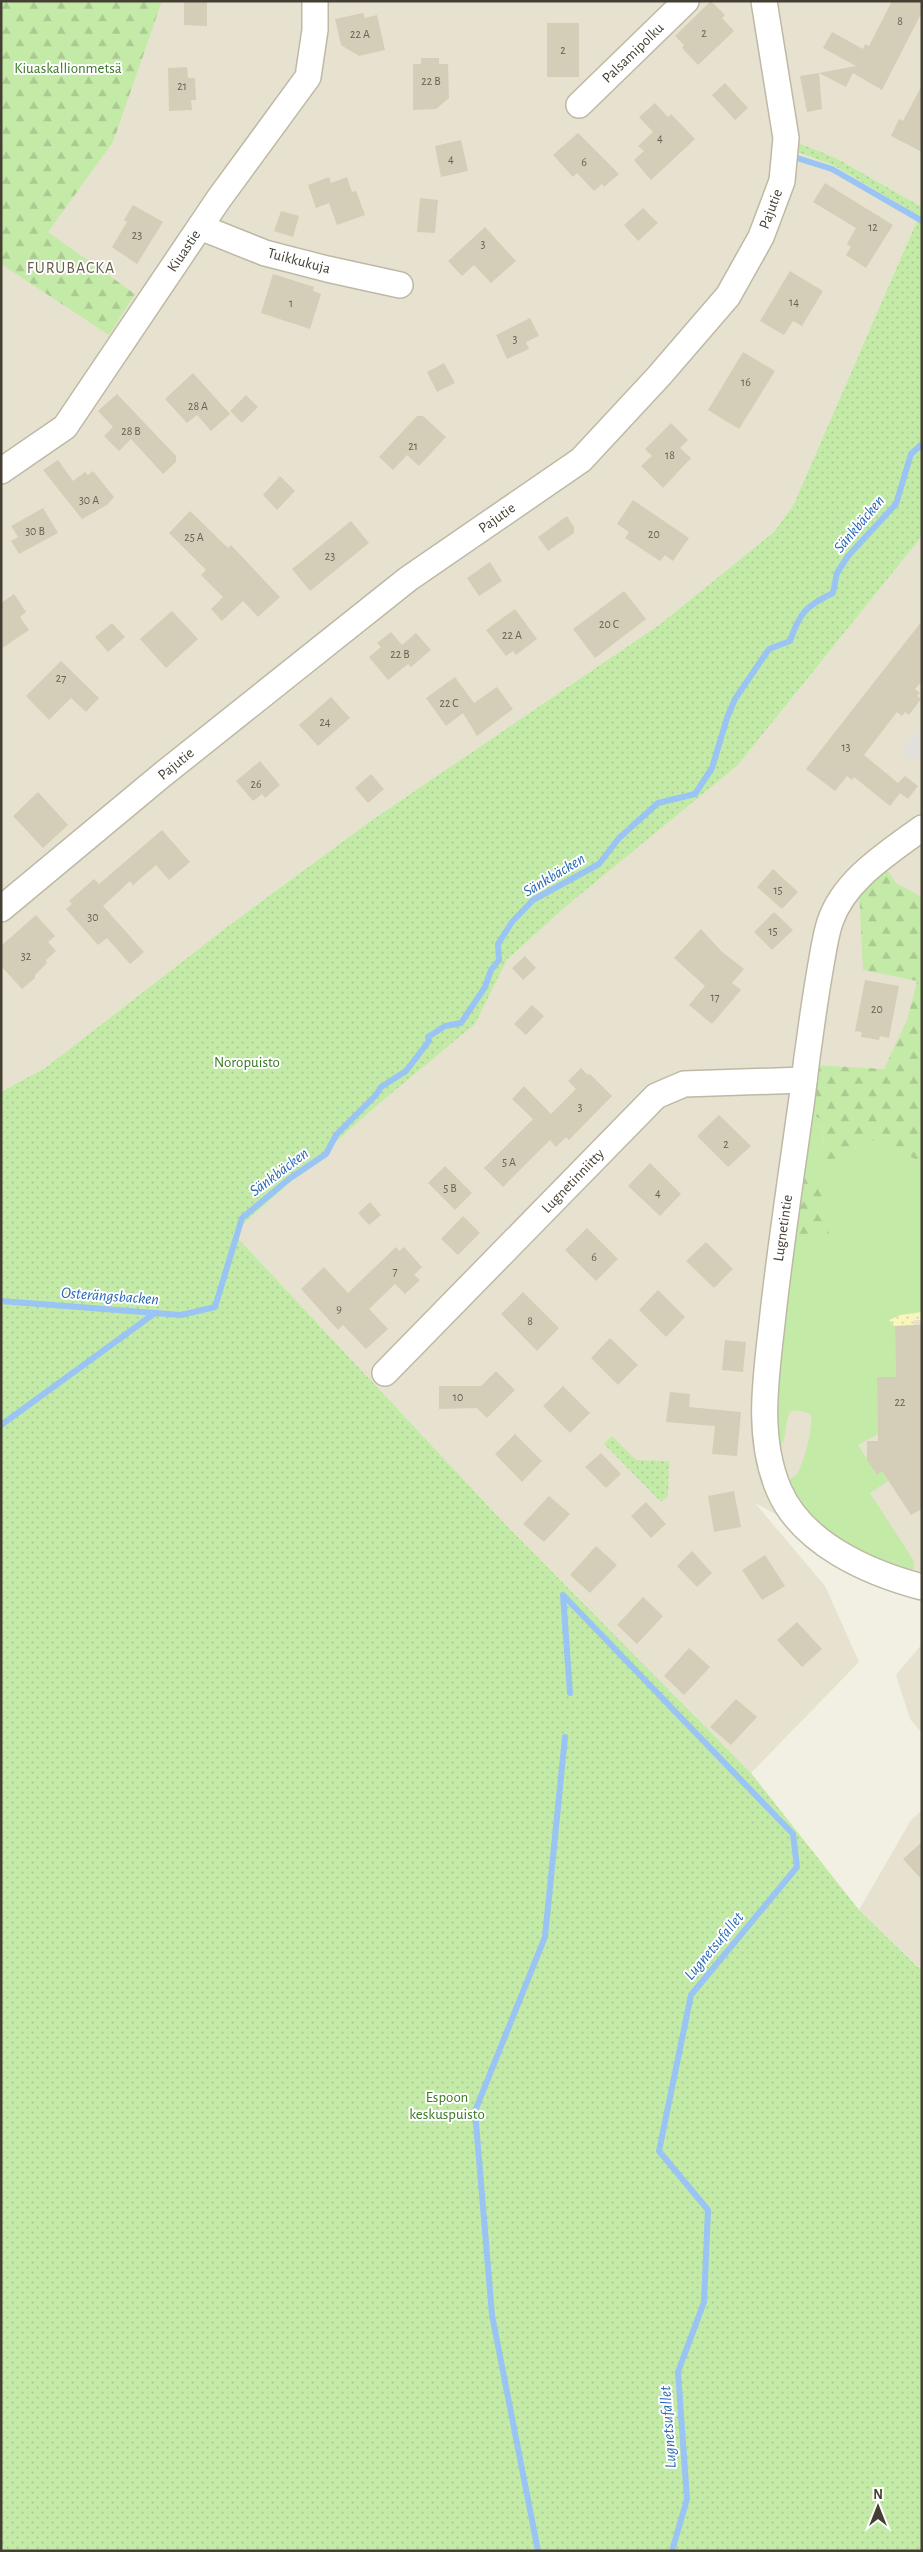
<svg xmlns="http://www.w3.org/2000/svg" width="923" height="2552" viewBox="0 0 923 2552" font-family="'Alegreya Sans',sans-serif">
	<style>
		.residential { fill: #e7e2d0 }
		.grass { fill: #c4eaa8 }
		.forest { fill: url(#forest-firs) }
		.sand { fill: url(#sand-dots) }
		.park { fill: url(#park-dots) }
		.parking { fill: #e2e0dc }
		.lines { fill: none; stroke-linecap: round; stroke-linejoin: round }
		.stream { stroke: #9ac4f4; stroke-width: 6 }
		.building { fill: #d4cdb7 }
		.minor-casing { stroke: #beb9a5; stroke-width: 28 }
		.minor { stroke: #fff; stroke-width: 25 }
		.labels { text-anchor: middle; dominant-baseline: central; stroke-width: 4; stroke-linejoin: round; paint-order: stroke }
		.number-label { font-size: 12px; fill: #686254 }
		.street-label { font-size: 15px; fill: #443f33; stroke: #fff }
		.park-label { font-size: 15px; fill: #397823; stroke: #fff }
		.neighbourhood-label { font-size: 16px; letter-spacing: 1px; fill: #685f49; stroke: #fff }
		.water-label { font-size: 16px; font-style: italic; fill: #2768b5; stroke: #fff }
	</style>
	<defs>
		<pattern id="forest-firs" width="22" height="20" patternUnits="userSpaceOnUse" patternTransform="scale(1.25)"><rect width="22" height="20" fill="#c4eaa8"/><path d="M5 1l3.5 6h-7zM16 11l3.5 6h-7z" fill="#aaca91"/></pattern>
		<pattern id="sand-dots" width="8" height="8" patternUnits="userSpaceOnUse" patternTransform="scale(1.25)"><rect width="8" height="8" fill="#faf5bb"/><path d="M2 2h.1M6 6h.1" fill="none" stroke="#d8d3a1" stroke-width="1.8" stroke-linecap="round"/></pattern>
		<pattern id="park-dots" width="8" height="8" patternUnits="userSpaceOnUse" patternTransform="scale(1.25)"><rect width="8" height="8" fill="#c4eaa8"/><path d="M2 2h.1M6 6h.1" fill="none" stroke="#aaca91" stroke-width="1.8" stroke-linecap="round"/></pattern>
	</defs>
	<rect width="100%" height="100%" fill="#f2f0e2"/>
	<g class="residential">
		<polygon points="1,1 922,1 922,207 836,158 797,153 833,165 919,216 794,504 774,532 659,625 372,820 227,927 45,1068 1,1092"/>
		<polygon points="922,536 922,1593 755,1503 825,1586 859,1662 751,1773 508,1527 233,1233 380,1103 475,1024 507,960 563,909 738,765"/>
		<polygon points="922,1644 922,1733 910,1719 896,1675"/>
		<polygon points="922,1810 922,1971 859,1910 911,1820"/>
	</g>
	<path class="grass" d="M805,1112l16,7 2,27 24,17 6,-14 12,-12 57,25v150l-31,12 4,2 1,51h-19l1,57 -20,11 19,29 5,-3 6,10 -18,12 44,68 -1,16 -28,-8 -73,-47 -28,-39c4,-3 10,-6 13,-9 7,-11 16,-47 14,-59 -7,-4 -13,-6 -21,-3 -7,13 -1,26 -12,37l-7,-45z"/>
	<g class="forest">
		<polygon points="1,1 162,1 113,142 48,232 135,294 109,335 1,264"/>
		<polygon points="882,862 896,883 922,897 922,1162 865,1137 853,1149 847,1163 834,1169 825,1162 821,1119 805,1112 813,1065 884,1069 907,1020 917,981 863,970 859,889"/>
		<polygon points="818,1176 829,1233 789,1251 798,1179"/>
	</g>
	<polygon class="sand" points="922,1312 922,1320 914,1320 914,1325 895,1326 889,1320 900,1315"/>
	<g class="park">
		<polygon points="798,143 836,158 922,207 922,536 738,765 563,909 507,960 475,1024 380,1103 233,1233 508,1527 751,1773 859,1910 922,1971 922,2551 1,2551 1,1092 45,1068 227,927 372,820 659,625 774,532 794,504 919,216 833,165 796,152"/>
		<polygon points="612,1436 636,1460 669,1461 668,1496 661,1502 604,1444"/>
	</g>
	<polygon class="parking" points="922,727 922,759 909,759 902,752"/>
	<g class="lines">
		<g class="stream">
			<polyline points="797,158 832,169 922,221"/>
			<path d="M1,1301l180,14 34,-8 27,-89 47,-39 37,-25 10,-19 40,-40 5,-8 25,-16 23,-30 -1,-4 17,-11 16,-3 24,-36 6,-17 8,-10 -1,-16 14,-22 21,-22 66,-36 20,-26 39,-35 37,-9 17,-26 15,-50 8,-19 34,-50 21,-8c10,-29 16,-35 43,-48l4,-20 11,-17 48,-52 15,-50 11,-10"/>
			<polyline points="1,1425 155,1313"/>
			<polyline points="570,1693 563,1595 793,1834 797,1867 691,1995 659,2151 708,2210 704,2302 678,2372 687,2499 672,2551"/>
			<polyline points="538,2551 492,2315 475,2111 545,1937 565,1737"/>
		</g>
	</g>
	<g class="building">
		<polygon points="184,1 207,1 207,26 184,25"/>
		<polygon points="711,1 725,15 722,18 734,31 698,65 682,48 684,45 675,36"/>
		<polygon points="892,1 922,1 922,12 882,90 853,73 846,87 819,73 856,66 823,48 832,32 863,49 865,44 869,46"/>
		<polygon points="363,13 365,18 377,15 385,50 359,56 341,45 335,19"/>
		<rect x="547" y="23" width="32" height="54"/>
		<polygon points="421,58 439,58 439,64 448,64 449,98 436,109 413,110 413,64 421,64"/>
		<polygon points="187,67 188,78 195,78 196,100 191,100 192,110 169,111 168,68"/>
		<polygon points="819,73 822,109 807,112 800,76"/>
		<polygon points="725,83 748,108 735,120 712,95"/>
		<polygon points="922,85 922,152 891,136 899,119 903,121"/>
		<polygon points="655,103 668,117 671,114 695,139 651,180 634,160 644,151 638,146 653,132 639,117"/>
		<polygon points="578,133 619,174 604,187 602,184 594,191 577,173 573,177 553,155"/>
		<polygon points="461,140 468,171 441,177 435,146"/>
		<polygon points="329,177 331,183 347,177 352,192 356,191 365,215 337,225 329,203 316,208 308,185"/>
		<polygon points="825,183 893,225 866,268 846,255 851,247 847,244 856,228 813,202"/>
		<polygon points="420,198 438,200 435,233 417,232"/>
		<polygon points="133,205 163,222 137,264 112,247 127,222 124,220"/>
		<polygon points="643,208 658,223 638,241 624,225"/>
		<polygon points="281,211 299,216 293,237 274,231"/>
		<polygon points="485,227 516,261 491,283 474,265 462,276 448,261"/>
		<polygon points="790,271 823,291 802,326 793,321 784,335 760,321"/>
		<polygon points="273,274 314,287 313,291 321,294 310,329 261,313"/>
		<polygon points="530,318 539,336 526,342 529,349 507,359 496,335"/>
		<polygon points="743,352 775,371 739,429 708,410"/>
		<polygon points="444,363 455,383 437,392 427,372"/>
		<polygon points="193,373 230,414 211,431 197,415 187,423 165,399"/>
		<polygon points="117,394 176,456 176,462 163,474 131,439 119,451 104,436 113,427 98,411"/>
		<polygon points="246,395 258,407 242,423 230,411"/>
		<polygon points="417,416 423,416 446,437 419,466 407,455 393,470 379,457"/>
		<polygon points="671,423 688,440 680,448 691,458 663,488 641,466 652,456 645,449"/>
		<polygon points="58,460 73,481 85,472 88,475 93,471 114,497 107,505 82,519 43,470"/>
		<polygon points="280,476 295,491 277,510 263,495"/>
		<polygon points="633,500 689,538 673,561 665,555 660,561 625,538 629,532 617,524"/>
		<polygon points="43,508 58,533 19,554 11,541 18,537 11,526"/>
		<polygon points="190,511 228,548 231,545 280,597 258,617 243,601 222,621 211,609 223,597 201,575 206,570 169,533"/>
		<polygon points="567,516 574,527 574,533 548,551 538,537"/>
		<polygon points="351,521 369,543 310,591 292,569"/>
		<polygon points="490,562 502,581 479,596 467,578"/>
		<polygon points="624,591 646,619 595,658 573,629"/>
		<polygon points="14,594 26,612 20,617 29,630 1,649 1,603"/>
		<polygon points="515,609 537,639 516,655 513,651 506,656 486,630"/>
		<polygon points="172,611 198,639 166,668 140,639"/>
		<polygon points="922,621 922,681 915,689 920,693 917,696 921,699 909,715 905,712 902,716 897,712 864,755 898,783 905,776 918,786 908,799 900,793 890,806 854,777 852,780 847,776 835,791 806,769"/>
		<polygon points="112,623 125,637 108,652 95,637"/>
		<polygon points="391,632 402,645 416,633 431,650 411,667 408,664 388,680 369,657 381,647 377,643"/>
		<polygon points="61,661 99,698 86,712 71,698 49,720 26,696"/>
		<polygon points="455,677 474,703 497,687 513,709 477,736 463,713 446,726 426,698"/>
		<polygon points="331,697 350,718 318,746 299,725"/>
		<polygon points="260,761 280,785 265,798 262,794 253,801 236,781"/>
		<polygon points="371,774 384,789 368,803 355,788"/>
		<polygon points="38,792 68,825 43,848 13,816"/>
		<polygon points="162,830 190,862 169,880 156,865 133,885 130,881 103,906 144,952 130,964 107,938 98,945 66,909 72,904 69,901 94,879 99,884"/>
		<polygon points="773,869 798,892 782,909 757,887"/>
		<polygon points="774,912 793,930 772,950 754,932"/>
		<polygon points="36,915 55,936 48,942 56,951 46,960 47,963 35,975 35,978 22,989 1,966 1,946"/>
		<polygon points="701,929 721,951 744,969 732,983 741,990 712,1024 689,1005 705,986 674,958"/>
		<polygon points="525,956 536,968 523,980 512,968"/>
		<polygon points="865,980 899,986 889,1038 880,1036 879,1040 861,1037 862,1032 855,1031"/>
		<polygon points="532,1005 544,1016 526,1035 514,1024"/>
		<polygon points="581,1068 588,1075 590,1074 612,1096 569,1140 566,1137 556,1147 550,1140 503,1187 484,1168 533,1119 512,1099 524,1086 551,1114 576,1089 568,1081"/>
		<polygon points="719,1115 751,1146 728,1167 697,1136"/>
		<polygon points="650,1163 681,1194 660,1216 628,1186"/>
		<polygon points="445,1166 472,1193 455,1210 428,1183"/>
		<polygon points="370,1202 381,1215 369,1225 358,1213"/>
		<polygon points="463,1216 480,1233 458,1255 441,1239"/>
		<polygon points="587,1228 618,1259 596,1281 565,1250"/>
		<polygon points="706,1242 733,1269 714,1288 686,1261"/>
		<polygon points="396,1247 399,1251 404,1247 422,1267 414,1275 420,1280 405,1294 395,1284 369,1309 388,1329 366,1349 343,1325 338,1330 301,1289 324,1267 348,1293"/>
		<polygon points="658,1290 685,1317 666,1337 639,1310"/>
		<polygon points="523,1292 559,1328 537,1351 501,1314"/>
		<polygon points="914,1325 922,1325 922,1509 911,1515 882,1471 877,1475 867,1460 867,1441 878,1441 877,1377 896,1377 895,1326"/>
		<polygon points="610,1338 638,1365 618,1385 591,1358"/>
		<polygon points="725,1340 746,1342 743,1372 722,1370"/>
		<polygon points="496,1371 515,1390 487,1418 477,1408 439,1409 439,1386 481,1386"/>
		<polygon points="563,1386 590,1413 570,1433 543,1406"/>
		<polygon points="670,1392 690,1394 689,1407 741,1412 737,1456 712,1454 715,1426 666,1422"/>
		<polygon points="515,1434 542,1461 522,1482 495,1454"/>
		<polygon points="601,1453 621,1474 606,1488 585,1467"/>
		<polygon points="734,1491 741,1527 714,1532 708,1496"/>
		<polygon points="549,1496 570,1514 544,1542 523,1524"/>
		<polygon points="646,1502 666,1524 651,1538 631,1516"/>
		<polygon points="596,1546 617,1565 590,1593 570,1575"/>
		<polygon points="692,1551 712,1573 697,1587 677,1566"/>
		<polygon points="765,1555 785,1586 762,1600 742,1570"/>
		<polygon points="643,1597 663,1616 637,1644 617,1625"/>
		<polygon points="797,1622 822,1649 802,1667 777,1640"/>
		<polygon points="689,1648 710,1667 684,1695 664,1676"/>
		<polygon points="736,1699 757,1717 731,1745 710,1727"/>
		<polygon points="922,1842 922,1880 903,1859"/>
	</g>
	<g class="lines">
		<defs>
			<g id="minor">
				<polyline points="579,105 686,1"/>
				<polyline points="200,227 265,253 327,269 400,285"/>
				<polyline points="1,471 65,427 218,200 308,77 315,30 315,1"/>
				<path d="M922,828c-34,25 -78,52 -92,94 -5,15 -7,32 -10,48 -7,42 -13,85 -18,128 -10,72 -21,144 -29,216 -6,58 -18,120 6,176 23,54 90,83 143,97"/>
				<polyline points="1,909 162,775 408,579 581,460 659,376 728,296 761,237 782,181 786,138 764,1"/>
				<polyline points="385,1373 656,1096 684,1084 804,1080"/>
			</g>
		</defs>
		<use href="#minor" class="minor-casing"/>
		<use href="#minor" class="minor"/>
	</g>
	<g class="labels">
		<g class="number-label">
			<text x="900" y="21">8</text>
			<text x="704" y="33">2</text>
			<text x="360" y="34">22 A</text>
			<text x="563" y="50">2</text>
			<text x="431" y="81">22 B</text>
			<text x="182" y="86">21</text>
			<text x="660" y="138">4</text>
			<text x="451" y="159">4</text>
			<text x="584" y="162">6</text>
			<text x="873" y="227">12</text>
			<text x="137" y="235">23</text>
			<text x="483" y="244">3</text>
			<text x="794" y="302">14</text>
			<text x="291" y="303">1</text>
			<text x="515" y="339">3</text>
			<text x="746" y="382">16</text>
			<text x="198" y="406">28 A</text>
			<text x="131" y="431">28 B</text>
			<text x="413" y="446">21</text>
			<text x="670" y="455">18</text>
			<text x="89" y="500">30 A</text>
			<text x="35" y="531">30 B</text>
			<text x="654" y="534">20</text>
			<text x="194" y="537">25 A</text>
			<text x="330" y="556">23</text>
			<text x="609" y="624">20 C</text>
			<text x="512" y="635">22 A</text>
			<text x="400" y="654">22 B</text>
			<text x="61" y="678">27</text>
			<text x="449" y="703">22 C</text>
			<text x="325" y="722">24</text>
			<text x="846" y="747">13</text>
			<text x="256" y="784">26</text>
			<text x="778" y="890">15</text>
			<text x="93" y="917">30</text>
			<text x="773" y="931">15</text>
			<text x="26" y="956">32</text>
			<text x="715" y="997">17</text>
			<text x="877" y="1009">20</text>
			<text x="580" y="1107">3</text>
			<text x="726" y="1144">2</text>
			<text x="509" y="1162">5 A</text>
			<text x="450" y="1188">5 B</text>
			<text x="658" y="1193">4</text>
			<text x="594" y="1257">6</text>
			<text x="395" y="1271">7</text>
			<text x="339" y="1309">9</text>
			<text x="530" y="1321">8</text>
			<text x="458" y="1397">10</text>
			<text x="900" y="1402">22</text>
		</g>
		<g class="street-label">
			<text transform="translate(633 53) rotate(-44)">Palsamipolku</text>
			<text transform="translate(771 209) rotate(-69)">Pajutie</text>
			<text transform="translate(184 251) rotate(-56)">Kiuastie</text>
			<text transform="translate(299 261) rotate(15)">Tuikkukuja</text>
			<text transform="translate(497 518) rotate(-35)">Pajutie</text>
			<text transform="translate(176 764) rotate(-39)">Pajutie</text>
			<text transform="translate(573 1181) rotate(-46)">Lugnetinniitty</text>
			<text transform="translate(783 1228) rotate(-82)">Lugnetintie</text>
		</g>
		<g class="park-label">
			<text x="68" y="68">Kiuaskallionmetsä</text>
			<text x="247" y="1062">Noropuisto</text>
			<text x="447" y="2097">Espoon<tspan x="447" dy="17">keskuspuisto</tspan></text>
		</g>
		<g class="neighbourhood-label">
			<text x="71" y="268">FURUBACKA</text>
		</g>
		<g class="water-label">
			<text transform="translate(859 524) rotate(-50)">Sänkbäcken</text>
			<text transform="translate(554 875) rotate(-31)">Sänkbäcken</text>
			<text transform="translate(279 1172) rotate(-37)">Sänkbäcken</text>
			<text transform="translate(110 1296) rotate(4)">Osterängsbacken</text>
			<text transform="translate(714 1946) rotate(-50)">Lugnetsufallet</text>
			<text transform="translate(668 2427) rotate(-94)">Lugnetsufallet</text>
		</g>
	</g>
	<rect width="923" height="2552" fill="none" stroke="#443f33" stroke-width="5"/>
	<g transform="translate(878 2507)" stroke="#ffffff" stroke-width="4" paint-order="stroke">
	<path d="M0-4L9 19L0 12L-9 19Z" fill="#443f33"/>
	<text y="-8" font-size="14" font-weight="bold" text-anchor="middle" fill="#443f33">N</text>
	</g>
</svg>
